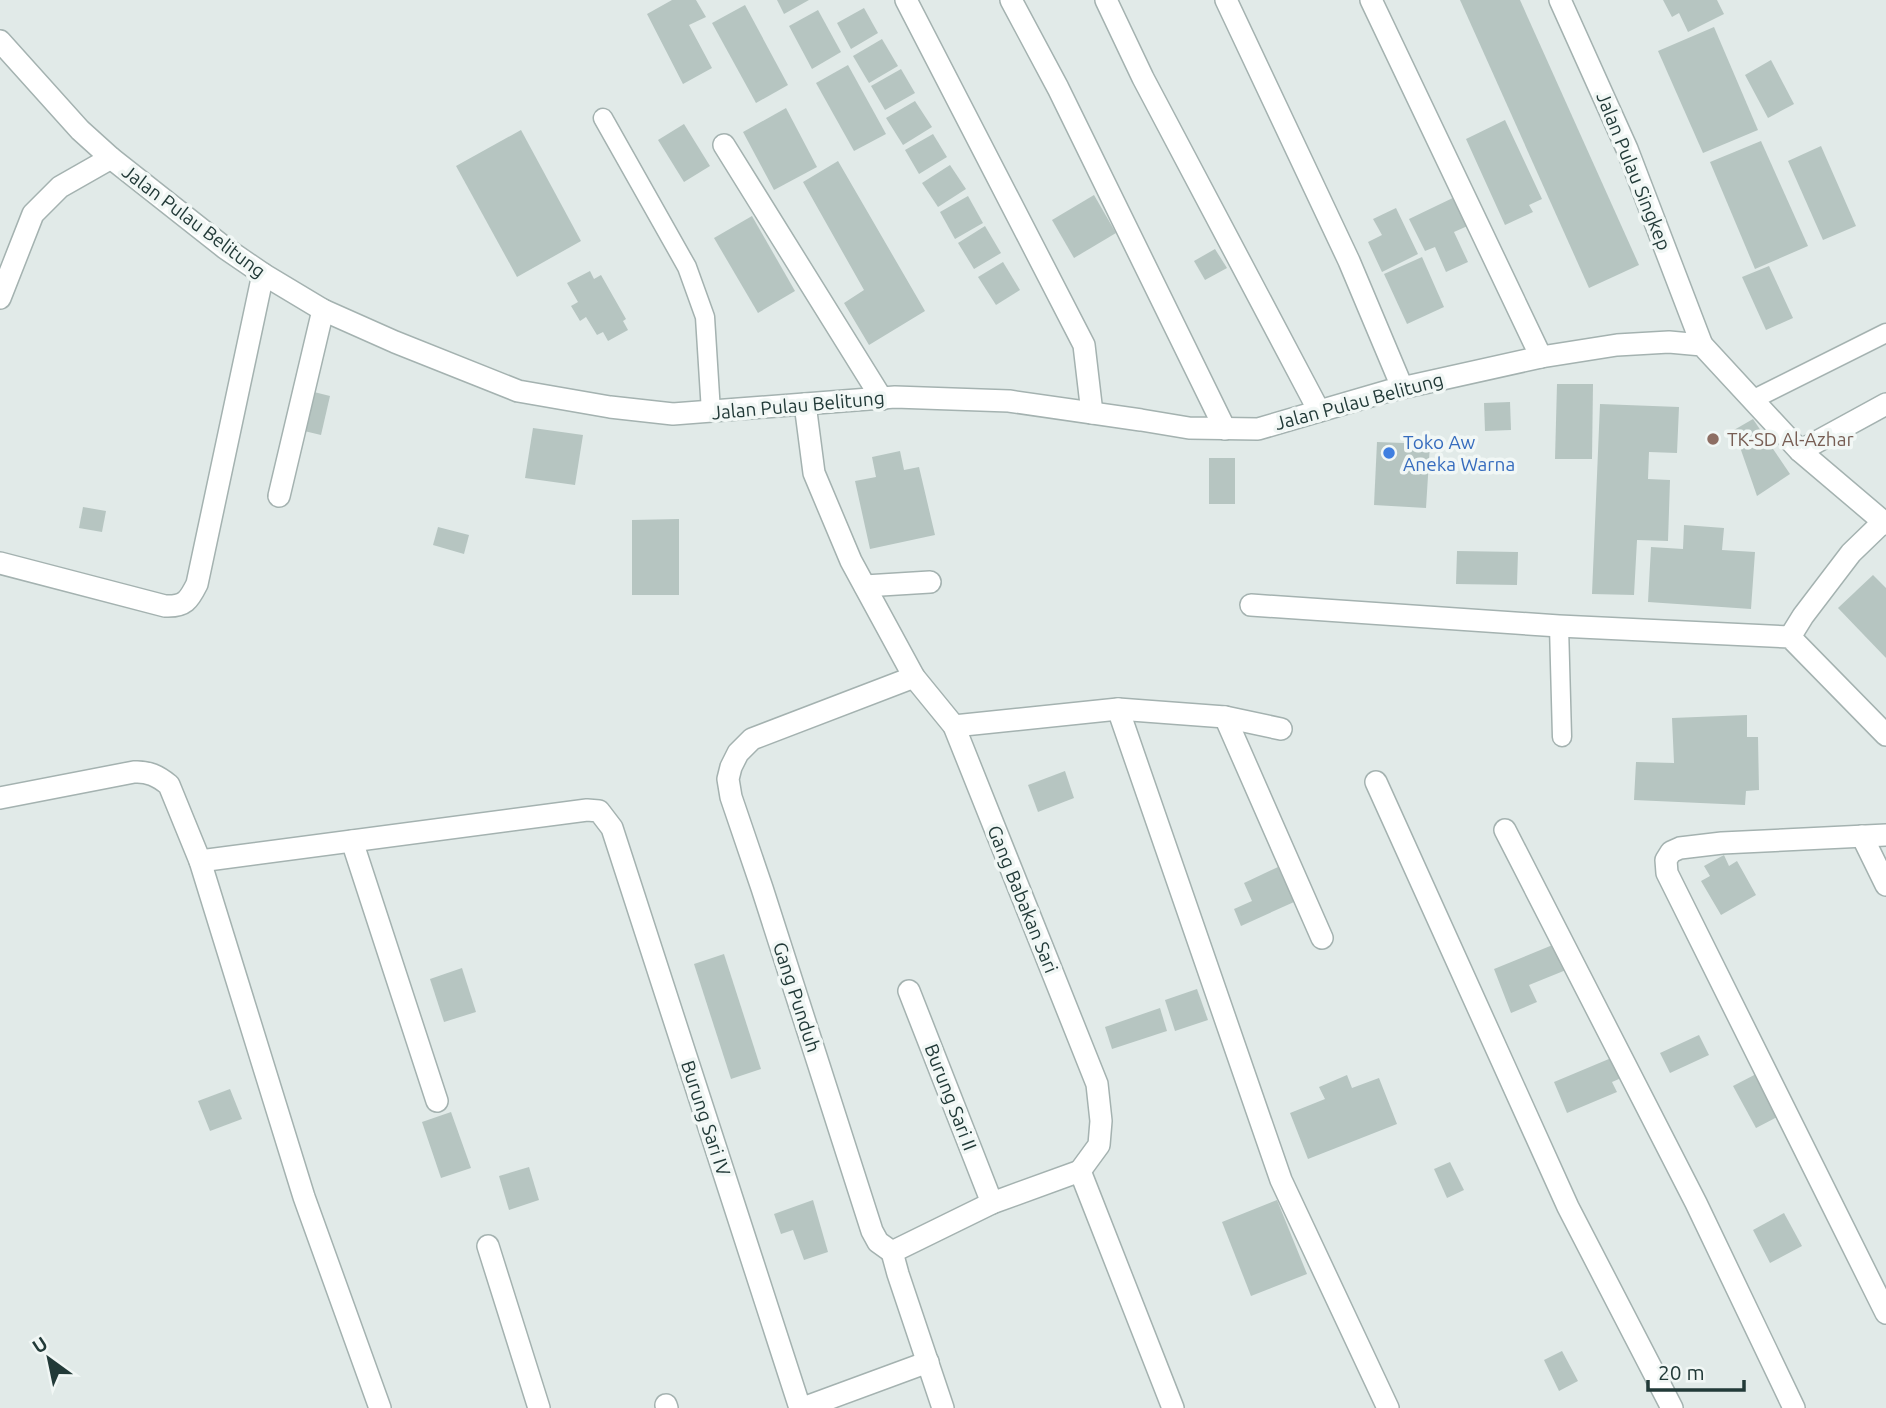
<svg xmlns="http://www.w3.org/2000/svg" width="1886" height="1408" viewBox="0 0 1886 1408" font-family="Ubuntu,sans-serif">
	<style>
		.building { fill: #b6c5c1 }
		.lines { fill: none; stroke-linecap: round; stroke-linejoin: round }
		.service-casing { stroke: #a4b2b0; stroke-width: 21 }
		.minor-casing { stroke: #a4b2b0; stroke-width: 24 }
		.tertiary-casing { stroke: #a4b2b0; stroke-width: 24 }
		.service { stroke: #fff; stroke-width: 18 }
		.minor { stroke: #fff; stroke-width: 21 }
		.tertiary { stroke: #fff; stroke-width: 21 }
		.education-dot { fill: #8d6e63; stroke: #f1f7f5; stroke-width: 2.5 }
		.shop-dot { fill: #3f7fe0; stroke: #f1f7f5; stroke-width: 2.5 }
		.labels { text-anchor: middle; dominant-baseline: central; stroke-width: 7; stroke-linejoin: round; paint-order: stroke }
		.street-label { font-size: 19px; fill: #223a38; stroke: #f1f7f5 }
		.education-label { font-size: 19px; fill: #785e54; stroke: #f1f7f5; text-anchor: start }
		.shop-label { font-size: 19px; fill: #366cbe; stroke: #f1f7f5; text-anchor: start }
	</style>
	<rect width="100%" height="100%" fill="#e1eae8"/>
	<g class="building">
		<polygon points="672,0 696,0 706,17 689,25 712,68 683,84 647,14"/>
		<polygon points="777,0 809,0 784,14"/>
		<polygon points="1460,0 1520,0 1639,265 1589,288"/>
		<polygon points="1663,0 1717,0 1724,14 1688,32 1679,13 1672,17"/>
		<polygon points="745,5 788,85 756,103 712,23"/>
		<polygon points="864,8 878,33 851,49 837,23"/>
		<polygon points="818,10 841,52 812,69 789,26"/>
		<polygon points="1714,27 1758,130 1703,153 1658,51"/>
		<polygon points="882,39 898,66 869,83 853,56"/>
		<polygon points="1771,60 1794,104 1768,118 1745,75"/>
		<polygon points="848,65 886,134 854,151 816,83"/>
		<polygon points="901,69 915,93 885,110 871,86"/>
		<polygon points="915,101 932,127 903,145 886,118"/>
		<polygon points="786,108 817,167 774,190 743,132"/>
		<polygon points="1505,120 1542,199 1529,205 1533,212 1505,225 1466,139"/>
		<polygon points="684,124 710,166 684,182 658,140"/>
		<polygon points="521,130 581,241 517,277 456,166"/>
		<polygon points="933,134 947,157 919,174 905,150"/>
		<polygon points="1761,141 1808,246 1755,269 1710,162"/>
		<polygon points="1821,146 1856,226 1823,240 1788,161"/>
		<polygon points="838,161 925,311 869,345 844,303 864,290 803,182"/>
		<polygon points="950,165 966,189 938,207 922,183"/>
		<polygon points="1094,195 1116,233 1074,258 1052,220"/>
		<polygon points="1459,195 1472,224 1454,232 1468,262 1446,272 1435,247 1425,251 1409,219"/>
		<polygon points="968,196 983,223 955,239 940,212"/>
		<polygon points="1396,208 1418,254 1382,272 1368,242 1382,235 1373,219"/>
		<polygon points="752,216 795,291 758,313 714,238"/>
		<polygon points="985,226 1001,253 974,269 958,243"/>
		<polygon points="1215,249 1227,268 1205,280 1194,261"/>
		<polygon points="1422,257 1444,307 1407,324 1384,274"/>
		<polygon points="1003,262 1020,290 996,305 978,277"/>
		<polygon points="1769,266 1793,318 1766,330 1742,277"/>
		<polygon points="590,271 594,279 601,275 626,319 623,321 628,330 608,341 603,332 597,335 586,317 580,321 571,306 578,302 567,283"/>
		<polygon points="1557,384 1593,384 1592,459 1555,459"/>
		<polygon points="310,391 330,396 321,435 300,430"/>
		<polygon points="1510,402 1511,430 1485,431 1484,403"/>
		<polygon points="1600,404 1679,407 1677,453 1649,452 1648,479 1670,480 1668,541 1637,540 1634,595 1592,594"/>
		<polygon points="1753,419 1790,474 1757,496 1734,430"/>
		<polygon points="533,428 583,435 575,485 525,478"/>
		<polygon points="1377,442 1430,444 1426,508 1374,505"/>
		<polygon points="900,451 904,470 919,467 935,535 870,549 855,481 876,477 872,457"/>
		<rect x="1209" y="458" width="26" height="46"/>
		<polygon points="83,507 106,511 102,532 79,528"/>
		<polygon points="679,519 679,595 632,595 632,520"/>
		<polygon points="1684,525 1724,528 1722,550 1755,552 1751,609 1648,602 1651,547 1683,549"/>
		<polygon points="438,527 469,535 464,554 433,545"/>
		<polygon points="1457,551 1518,552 1517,585 1456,584"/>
		<polygon points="1873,575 1886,588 1886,658 1838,608"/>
		<polygon points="1747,715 1747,737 1758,737 1759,790 1746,791 1745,805 1634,800 1636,762 1674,763 1672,718"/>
		<polygon points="1065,771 1074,798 1038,812 1028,785"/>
		<polygon points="1724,855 1729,866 1737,861 1756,895 1721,915 1701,881 1710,876 1704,866"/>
		<polygon points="1278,867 1294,902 1241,926 1234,909 1252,901 1244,883"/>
		<polygon points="1555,944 1566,970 1529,985 1537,1002 1511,1013 1494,969"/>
		<polygon points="724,954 761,1069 731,1079 694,964"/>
		<polygon points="462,968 476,1012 444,1022 430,979"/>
		<polygon points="1197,989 1208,1020 1175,1031 1165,1000"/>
		<polygon points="1160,1008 1167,1031 1112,1049 1105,1027"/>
		<polygon points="1699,1035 1709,1055 1670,1073 1660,1053"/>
		<polygon points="1616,1056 1626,1076 1612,1082 1617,1092 1567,1113 1554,1082"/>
		<polygon points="1760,1072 1783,1114 1756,1128 1733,1086"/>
		<polygon points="1347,1075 1352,1088 1379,1078 1397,1124 1308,1159 1290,1113 1325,1099 1319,1087"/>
		<polygon points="230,1089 242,1119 210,1131 198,1101"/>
		<polygon points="451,1112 471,1168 441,1178 422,1122"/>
		<polygon points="1450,1162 1464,1190 1447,1198 1434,1169"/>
		<polygon points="529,1167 539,1200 509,1210 499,1176"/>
		<polygon points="813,1200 828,1252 804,1260 793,1230 781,1234 774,1214"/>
		<polygon points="1277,1200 1307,1274 1251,1296 1222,1222"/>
		<polygon points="1784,1213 1802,1246 1770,1263 1753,1230"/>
		<polygon points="1562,1351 1578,1381 1559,1391 1544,1360"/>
	</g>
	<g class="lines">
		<defs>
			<g id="service">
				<polyline points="603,118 687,267 705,317 711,412"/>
				<polyline points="1752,400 1886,333"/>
				<polyline points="1559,626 1562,737"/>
			</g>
			<g id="minor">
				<polyline points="906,0 1084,345 1092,413"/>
				<polyline points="1011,0 1058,88 1225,429"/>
				<polyline points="1106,0 1143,78 1319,411"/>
				<polyline points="1226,0 1349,261 1402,387"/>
				<polyline points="1371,0 1541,357"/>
				<polyline points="1560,0 1627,149 1702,345"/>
				<polyline points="724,145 882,399"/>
				<polyline points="0,298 33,214 60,187 111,158"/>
				<polyline points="805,404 814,473 851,561 914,677 954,726 1097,1084 1101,1121 1099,1145 1080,1171"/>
				<polyline points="1800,451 1886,404"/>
				<polyline points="279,496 323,310"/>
				<path d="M0,563l165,43c20,1 24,-6 32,-22l66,-310"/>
				<polyline points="865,586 930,582"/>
				<polyline points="1251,605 1559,626 1790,637 1886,735"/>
				<polyline points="1790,637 1803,616 1851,553 1883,522"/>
				<polyline points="1118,709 1281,1180 1388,1408"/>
				<polyline points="1225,717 1322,938"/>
				<polyline points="954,726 1118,709 1225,717 1281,729"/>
				<polyline points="1376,782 1568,1207 1672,1408"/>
				<path d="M0,798l134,-26c14,-1 24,4 35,13l31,76 104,336 76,211"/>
				<polyline points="1505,830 1696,1203 1794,1408"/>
				<polyline points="1886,835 1722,843 1680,848 1671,852 1666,860 1667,873 1886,1313"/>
				<polyline points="1862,836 1886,885"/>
				<polyline points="352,841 437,1101"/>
				<polyline points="200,861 587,810 599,811 612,828 800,1408"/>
				<polyline points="909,991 992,1203"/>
				<polyline points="1080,1171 1173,1408"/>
				<polyline points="488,1246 539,1408"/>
				<polyline points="892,1252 878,1242 872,1231 762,888 731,797 728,779 731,767 738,753 752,739 914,677"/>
				<polyline points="892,1252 992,1203 1080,1171"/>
				<polyline points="892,1252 898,1274 943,1408"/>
				<polyline points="666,1405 667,1408"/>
				<polyline points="803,1408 928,1362"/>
			</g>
			<polyline id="tertiary" points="0,41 80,130 111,158 225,248 263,274 323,310 395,342 518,391 610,407 673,414 895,397 1009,401 1141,420 1189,428 1258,429 1388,391 1541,357 1617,345 1669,342 1702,345 1800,451 1886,524"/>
		</defs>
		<use href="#service" class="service-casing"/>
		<use href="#minor" class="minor-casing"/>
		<use href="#tertiary" class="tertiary-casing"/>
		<use href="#service" class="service"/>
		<use href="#minor" class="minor"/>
		<use href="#tertiary" class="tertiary"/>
	</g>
	<circle class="education-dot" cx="1713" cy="439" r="7"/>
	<circle class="shop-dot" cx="1389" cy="453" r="7"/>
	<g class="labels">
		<g class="street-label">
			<text transform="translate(1634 171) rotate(68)">Jalan Pulau Singkep</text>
			<text transform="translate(194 221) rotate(37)">Jalan Pulau Belitung</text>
			<text transform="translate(1359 401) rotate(-15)">Jalan Pulau Belitung</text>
			<text transform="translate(798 405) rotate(-5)">Jalan Pulau Belitung</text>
			<text transform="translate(1023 899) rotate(68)">Gang Babakan Sari</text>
			<text transform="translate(797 997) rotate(72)">Gang Punduh</text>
			<text transform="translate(951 1097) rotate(69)">Burung Sari II</text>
			<text transform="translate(706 1118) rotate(72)">Burung Sari IV</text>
		</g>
		<g class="education-label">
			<text x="1727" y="439">TK-SD Al-Azhar</text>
		</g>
		<g class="shop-label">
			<text x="1403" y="442">Toko Aw<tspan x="1403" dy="22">Aneka Warna</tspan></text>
		</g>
	</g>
	<g transform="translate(49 1359) rotate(327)" stroke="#f1f7f5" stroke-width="5" paint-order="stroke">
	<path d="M0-5L12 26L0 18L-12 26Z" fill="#223a38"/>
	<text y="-10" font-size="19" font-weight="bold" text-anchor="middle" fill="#223a38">U</text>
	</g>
	<path d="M1648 1380v10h96v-10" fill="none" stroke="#223a38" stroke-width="3.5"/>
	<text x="1658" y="1380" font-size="21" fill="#223a38" stroke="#f1f7f5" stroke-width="5" paint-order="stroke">20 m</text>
</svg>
